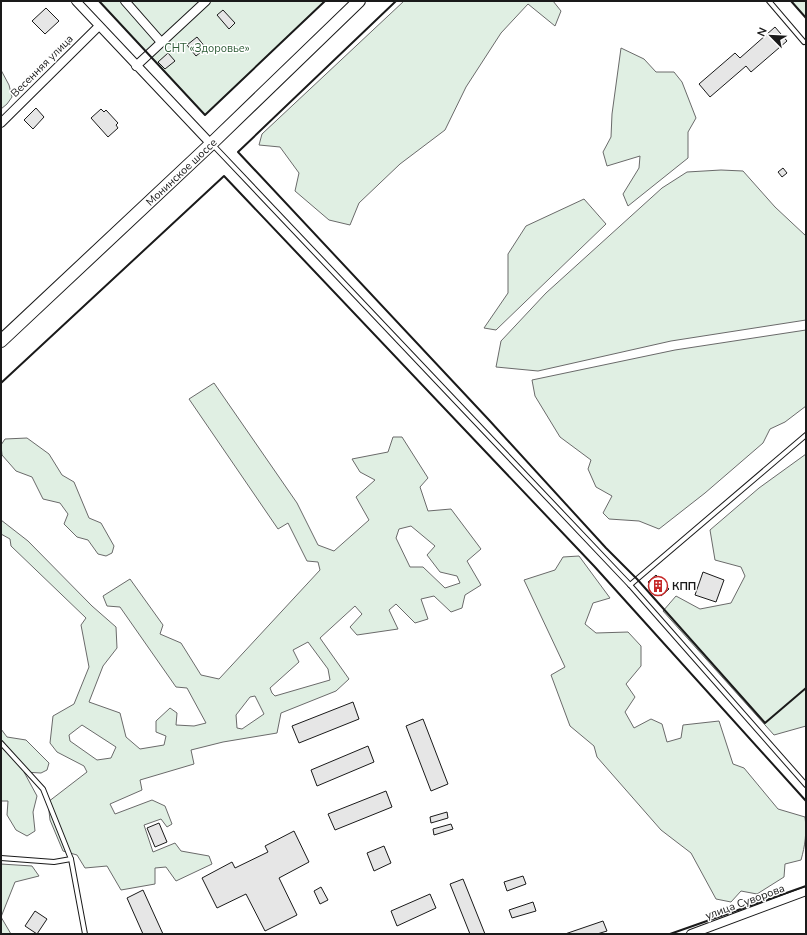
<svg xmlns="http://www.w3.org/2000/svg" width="807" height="935" viewBox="0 0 807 935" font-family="'Nunito Sans',sans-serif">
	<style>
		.green { fill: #e0efe3; stroke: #6a6a6a; fill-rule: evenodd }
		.building { fill: #e6e6e6; stroke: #1a1a1a }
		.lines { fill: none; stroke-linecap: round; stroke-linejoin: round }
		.service-casing { stroke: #1a1a1a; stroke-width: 6 }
		.minor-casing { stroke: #1a1a1a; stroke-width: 10 }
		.secondary-casing { stroke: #1a1a1a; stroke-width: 14 }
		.service { stroke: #fff; stroke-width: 4 }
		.minor { stroke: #fff; stroke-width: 8 }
		.secondary { stroke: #fff; stroke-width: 12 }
		.wall { stroke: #1a1a1a; stroke-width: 2 }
		.labels { text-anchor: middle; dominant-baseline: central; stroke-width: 3; stroke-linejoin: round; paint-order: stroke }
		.park-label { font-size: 11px; fill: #2b5a34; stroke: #fff }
		.street-label { font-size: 11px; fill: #1a1a1a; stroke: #fff }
		.poi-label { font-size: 11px; font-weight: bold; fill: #1a1a1a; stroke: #fff; text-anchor: start }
	</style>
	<rect width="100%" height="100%" fill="#fff"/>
	<g class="green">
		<polygon points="99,1 325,1 205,115"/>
		<polygon points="404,1 553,1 561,11 555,26 528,4 501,33 466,87 445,130 400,164 359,203 350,225 329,220 295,191 299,173 280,147 259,145 262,134"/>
		<polygon points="791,1 806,1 806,18"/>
		<polygon points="621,48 644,59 656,72 674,72 682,82 696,118 688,132 688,158 628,206 623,194 639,168 640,156 607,166 603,152 611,137 612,114"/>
		<polygon points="1,70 9,85 12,97 7,104 1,109"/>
		<polygon points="721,170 743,171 775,207 806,236 806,320 671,341 538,371 496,367 501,341 546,293 662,188 687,172"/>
		<polygon points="584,199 606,224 496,330 484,328 508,293 508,254 526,226"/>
		<polygon points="806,330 806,406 785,422 770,429 763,443 705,493 659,529 639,521 609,519 603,513 612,496 596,487 588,469 591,460 560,437 535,396 532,380 675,350"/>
		<path d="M214,383l83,120 21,42 16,6 35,-31 -13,-23 19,-17 -15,-8 -8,-13 36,-7 5,-15h9l26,41 -8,9 8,24 23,-2 30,40 -14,12 14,24 -16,10 -3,13 -11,4 -17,-16 -13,3 7,20 -13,4 -19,-19 -7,6 9,19 -41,6 -7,-8 12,-13 -7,-8 -35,32 29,41 -13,12 -55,22 -4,20 -54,9 -32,8 3,14 -54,16 2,10 -32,14 5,10 37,-14 13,6 7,18 -5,3 -6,-8 -17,6 9,27 22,-9 6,8 28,5 3,8 -36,17 -10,-14 -11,1v16l-34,6 -14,-24 -22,2 -8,-13 -14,-4 -13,-31 -2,-18 39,-30 -3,-6 -27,-14 -7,-9 3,-27 21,-12 15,-37 -8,-42 5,-7 -75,-72 -1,-7 -9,-5v-14l27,21 64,65 24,21 1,21 -14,18 -14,36 31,11 6,24 14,12 24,-4 2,-9 -10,-4v-11l14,-13 7,5 -1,12 18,1 12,-3 -19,-35 -11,-1 -56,-80 -13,-1 -4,-10 27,-17 33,46 -3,9 21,9 20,32 18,4 101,-109 -2,-8 -11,-1 -19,-38 -10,6 -89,-130zM411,526l24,20 -8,9 13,17 17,4 3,7 -15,5 -22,-21h-13l-14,-29 3,-9zM308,642l20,27 2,11 -55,16 -3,-3 -2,-5 29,-26 -6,-12zM255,696l9,18 -22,15 -5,-1 -1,-13 14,-18zM82,725l34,22 -5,11 -14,2 -27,-19 -1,-6z"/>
		<polygon points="27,438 49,454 62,475 74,482 89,518 101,523 114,546 112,553 106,556 98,554 88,540 77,537 64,524 68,514 60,503 43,499 32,477 16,471 2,455 1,445 5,439"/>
		<polygon points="806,454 806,726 774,735 663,611 676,596 700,609 731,603 745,576 741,567 715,560 710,530 759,488"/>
		<path d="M579,556l31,42 -17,5 -8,21 11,9 32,-1 13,14v20l-15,18 9,13 -10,15 9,16 17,-9 11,5 5,18 14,-4 2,-13 36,-4 14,43 11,4 34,41 27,8c2,15 0,29 -4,43l-16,4 -1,13 -27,17 -16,-3 -10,11 -15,-3 -25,-46 -30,-23 -64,-73 -3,-11 -24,-20 -19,-51 14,-8 -41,-87 31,-10 8,-13z"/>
		<polygon points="1,729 7,737 26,740 49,763 47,770 41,773 24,772 37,796 33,812 35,831 27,836 16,830 7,815 8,801 1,801"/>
		<polygon points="1,864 32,866 39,876 15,882 1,917 11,934 1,934"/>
	</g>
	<g class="building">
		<polygon points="46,8 59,21 45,34 32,21"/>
		<polygon points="223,10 235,23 229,29 217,15"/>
		<polygon points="775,27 787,41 751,72 746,66 710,97 699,84 735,53 740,58"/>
		<polygon points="197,37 206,48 196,56 187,45"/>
		<polygon points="168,53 175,61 165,69 158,62"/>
		<polygon points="36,108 44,117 33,129 24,120"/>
		<polygon points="101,109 104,112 106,110 118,123 116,125 118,128 108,137 91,118"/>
		<polygon points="783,168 787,173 782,177 778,172"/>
		<polygon points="703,572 724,580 716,602 695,595"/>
		<polygon points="656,575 669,589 661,596 648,582"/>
		<polygon points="353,702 359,719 299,743 292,726"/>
		<polygon points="423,719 448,784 431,791 406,726"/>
		<polygon points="368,746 374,762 317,786 311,770"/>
		<polygon points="386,791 392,807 335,830 328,814"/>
		<polygon points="447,812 448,818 431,823 430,817"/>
		<polygon points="159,823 167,842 155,847 147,828"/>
		<polygon points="451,824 453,829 434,835 433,829"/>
		<polygon points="294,831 309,862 279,878 297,915 265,931 246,894 217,908 202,878 232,862 235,868 268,852 265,846"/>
		<polygon points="384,846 391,863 374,871 367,853"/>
		<polygon points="523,876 526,884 507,891 504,882"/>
		<polygon points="463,879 485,934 470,934 450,884"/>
		<polygon points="321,887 328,900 320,904 314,891"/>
		<polygon points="143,890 163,934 143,934 127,898"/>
		<polygon points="430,894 436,908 397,926 391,911"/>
		<polygon points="533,902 536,911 512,918 509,910"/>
		<polygon points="35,911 47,919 37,934 25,926"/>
		<polygon points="603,921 607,931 597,934 565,934"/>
	</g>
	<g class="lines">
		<defs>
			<g id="service">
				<polyline points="769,1 804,42"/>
				<polyline points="212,144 630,585 806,785"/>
				<polyline points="630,585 806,435"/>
				<polyline points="1,743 43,789 71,859 85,934"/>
				<polyline points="1,858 54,862 71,859"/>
			</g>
			<g id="minor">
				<polyline points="76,1 211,144"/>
				<polyline points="125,1 161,42"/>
				<polyline points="136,66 206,1"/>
				<polyline points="1,123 99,26"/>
				<polyline points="691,934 806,891"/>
			</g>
			<g id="secondary">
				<path id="s1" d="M1,341l210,-197 148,-143"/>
			</g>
		</defs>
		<use href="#service" class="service-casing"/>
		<use href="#minor" class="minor-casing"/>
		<use href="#secondary" class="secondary-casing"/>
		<use href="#service" class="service"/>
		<use href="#minor" class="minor"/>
		<use href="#secondary" class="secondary"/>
		<g class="wall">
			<polyline points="99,1 205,115 325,1"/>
			<polyline points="396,1 238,152 489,420 606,548 637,579 765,723 806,688"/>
			<polyline points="791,1 806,18"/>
			<polyline points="1,383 224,176 594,566 806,801"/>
			<polyline points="670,934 806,886"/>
		</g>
	</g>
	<defs>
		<symbol id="building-ring" viewBox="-11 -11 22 22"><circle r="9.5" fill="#fff" stroke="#c62828" stroke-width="1.5"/><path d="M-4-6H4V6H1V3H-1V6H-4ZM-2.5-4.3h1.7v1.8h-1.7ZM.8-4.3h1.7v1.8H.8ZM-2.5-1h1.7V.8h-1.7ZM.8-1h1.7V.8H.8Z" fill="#c62828"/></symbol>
	</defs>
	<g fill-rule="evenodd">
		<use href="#building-ring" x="647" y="575" width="22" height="22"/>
	</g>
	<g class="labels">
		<g class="park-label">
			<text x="207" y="48">СНТ «Здоровье»</text>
		</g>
		<g class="street-label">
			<text transform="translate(42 66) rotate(-45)">Весенняя улица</text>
			<text stroke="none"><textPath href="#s1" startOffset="247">Монинское шоссе</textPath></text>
			<text transform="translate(745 902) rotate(-20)">улица Суворова</text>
		</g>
		<g class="poi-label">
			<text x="672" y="586">КПП</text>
		</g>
	</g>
	<rect width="807" height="935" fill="none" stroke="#1a1a1a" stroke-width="4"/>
	<g transform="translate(771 36) rotate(294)" stroke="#ffffff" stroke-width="3" paint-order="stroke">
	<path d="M0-3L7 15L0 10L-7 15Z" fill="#1a1a1a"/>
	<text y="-6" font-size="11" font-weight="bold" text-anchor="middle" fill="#1a1a1a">N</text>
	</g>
</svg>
